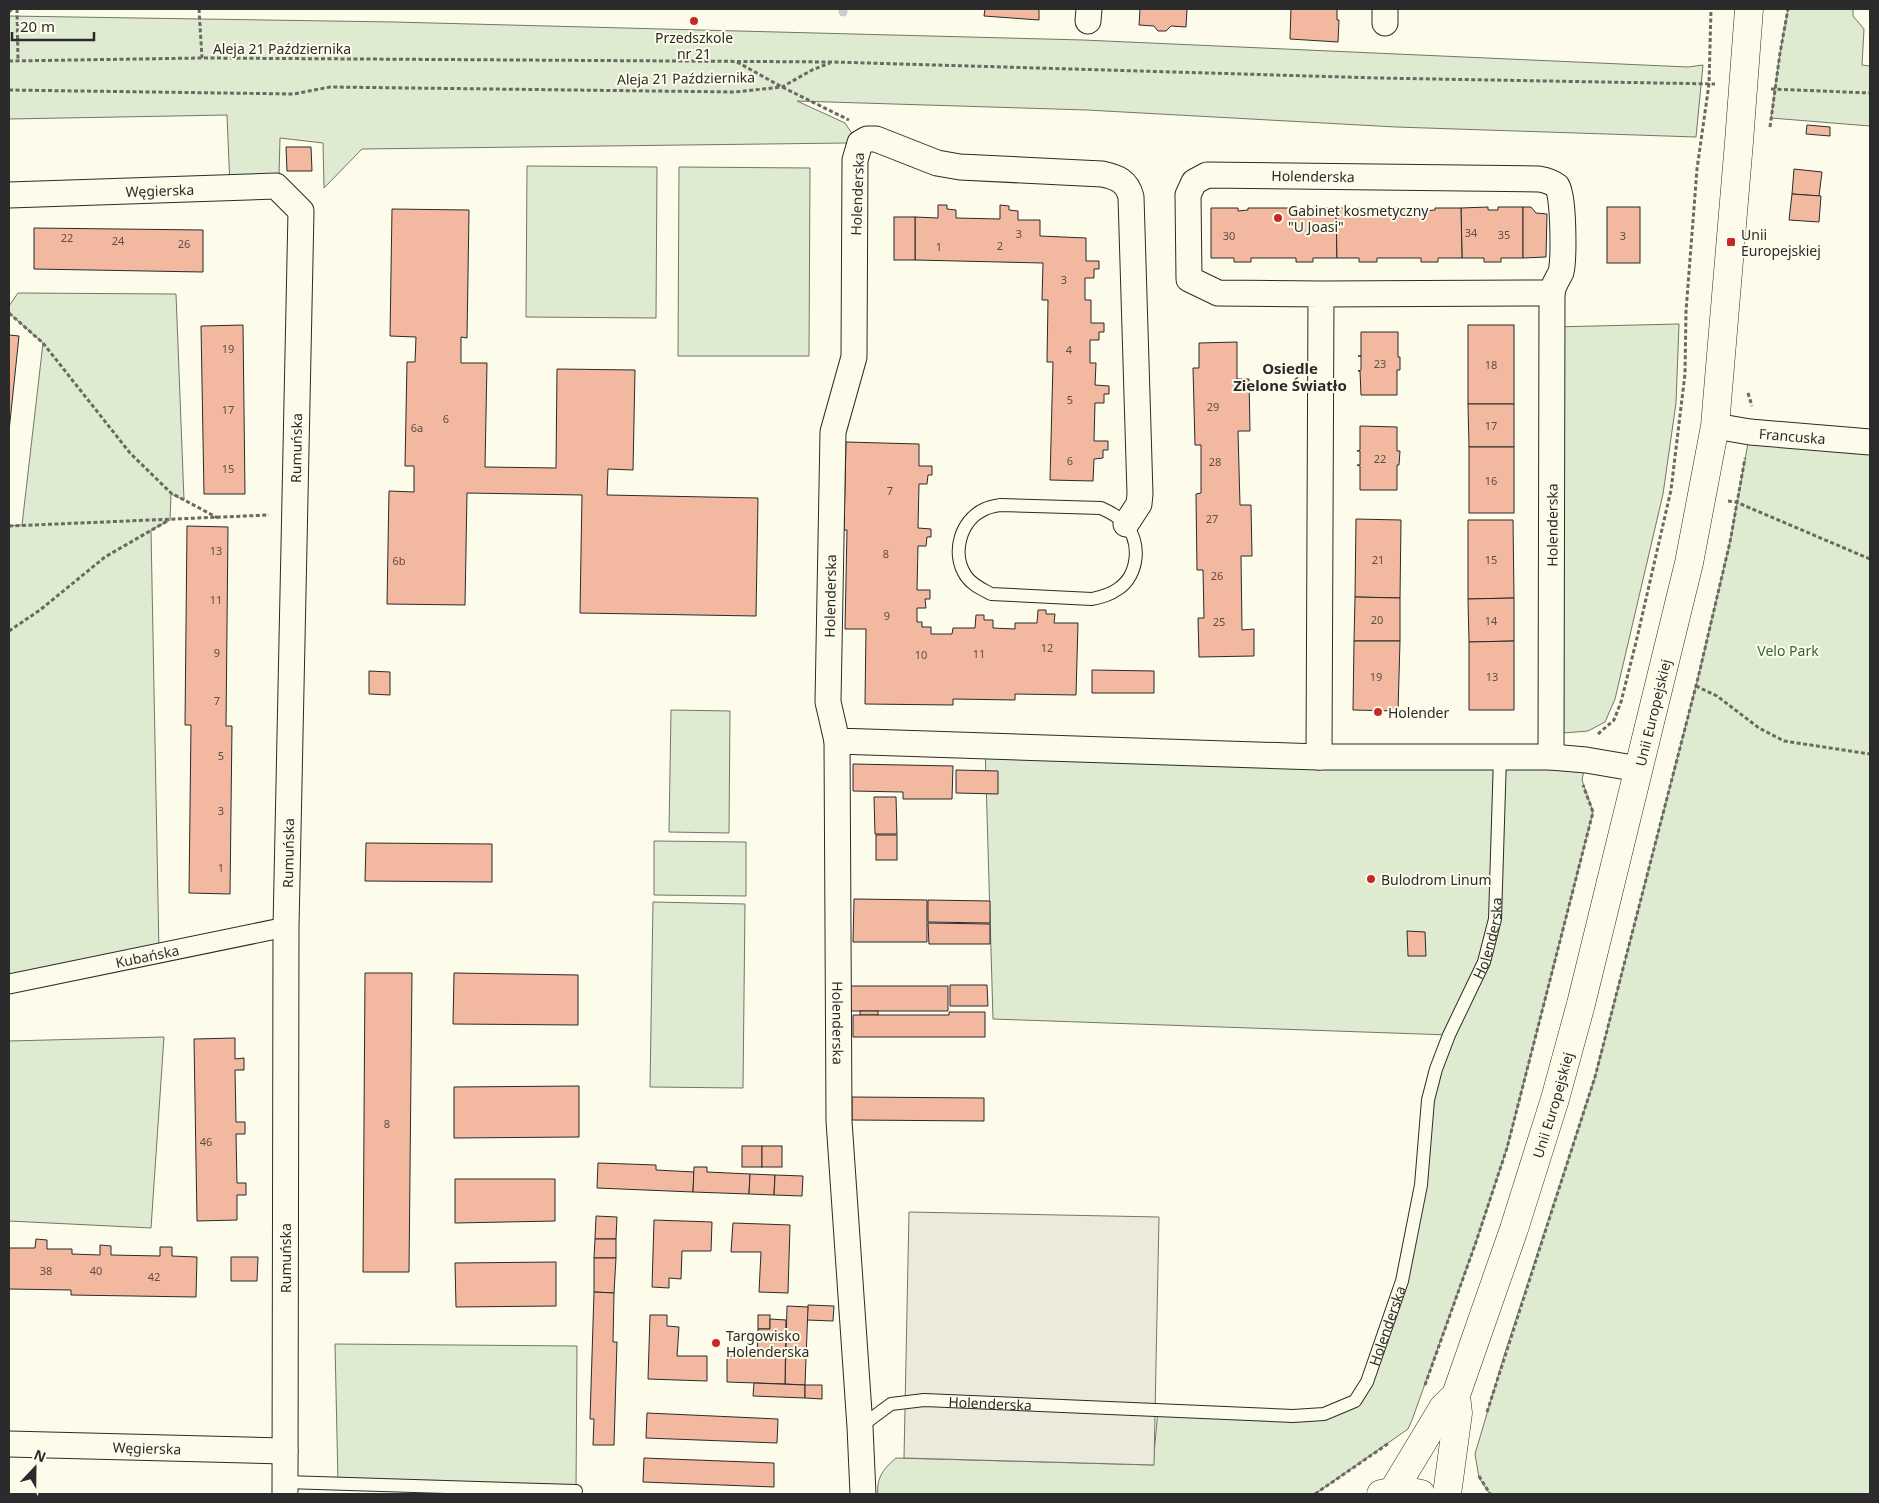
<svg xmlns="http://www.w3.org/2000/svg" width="1879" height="1503" viewBox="0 0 1879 1503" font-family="'Noto Sans',sans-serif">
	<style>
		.green { fill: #deebd1; stroke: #74746e }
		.parking { fill: #eceadb; stroke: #74746e }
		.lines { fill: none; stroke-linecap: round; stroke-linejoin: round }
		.stream { stroke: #c7d0d0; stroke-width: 9 }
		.building { fill: #f2b8a0; stroke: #2b2b2b }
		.service-casing { stroke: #2b2b2b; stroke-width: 14 }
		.pedestrian-casing { stroke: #2b2b2b; stroke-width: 21 }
		.minor-casing { stroke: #2b2b2b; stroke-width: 27 }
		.primary-casing { stroke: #2b2b2b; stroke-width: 29 }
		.path { stroke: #6a6964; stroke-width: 3; stroke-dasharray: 4 2.5; stroke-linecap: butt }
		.service { stroke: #fdfbea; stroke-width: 12 }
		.pedestrian { stroke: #fdfbea; stroke-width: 19 }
		.minor { stroke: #fdfbea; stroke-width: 25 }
		.primary { stroke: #fdfbea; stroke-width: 28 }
		.poi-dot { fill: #c62828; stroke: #fdfbea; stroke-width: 2 }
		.labels { text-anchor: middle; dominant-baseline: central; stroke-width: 4; stroke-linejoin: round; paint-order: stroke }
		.number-label { font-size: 11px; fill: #5d4e48 }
		.poi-label { font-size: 14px; fill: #2b2b2b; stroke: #fdfbea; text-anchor: start }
		.street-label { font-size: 14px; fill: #2b2b2b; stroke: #fdfbea }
		.park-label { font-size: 14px; fill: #34623c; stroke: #fdfbea }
		.neighbourhood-label { font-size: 15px; font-weight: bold; fill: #2b2b2b; stroke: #fdfbea }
	</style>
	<rect width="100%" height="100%" fill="#fdfbea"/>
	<g class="green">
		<polygon points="1788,9 1853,9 1853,16 1864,29 1862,65 1870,66 1870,126 1771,118 1780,53"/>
		<polygon points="9,16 394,22 1083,40 1688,67 1703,65 1696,137 1396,127 1087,110 797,101 845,123 853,135 846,143 362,149 324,188 323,143 280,138 279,177 230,187 227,115 9,119"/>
		<polygon points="527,166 657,167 656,318 526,317"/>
		<polygon points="679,167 810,168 809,356 678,356"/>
		<polygon points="18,293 176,294 184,500 171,494 170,520 151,530 159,953 9,984 9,526 22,525 43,343 9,313 9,306"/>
		<polygon points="1679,324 1676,403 1663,494 1615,699 1605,722 1588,731 1551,734 1552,327"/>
		<polygon points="1750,432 1870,442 1870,1494 1490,1494 1479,1478 1475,1454 1504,1356 1595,1077 1698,678 1730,542"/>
		<polygon points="671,710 730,711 729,833 669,832"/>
		<path d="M985,745l601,15 -4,20 11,32 -86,336 -31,94 -64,178 -4,9 -93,65h-437c-2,-16 6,-26 18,-36l257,7 5,-55 135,6 62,-15 47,-120 26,-181 21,-65 -456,-16z"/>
		<polygon points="654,841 746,842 746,896 654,895"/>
		<polygon points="653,902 745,904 743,1088 650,1087"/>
		<polygon points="164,1037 151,1228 9,1221 9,1041"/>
		<polygon points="335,1344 577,1346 576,1491 338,1483"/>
	</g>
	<polygon class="parking" points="909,1212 1159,1217 1154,1465 904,1458"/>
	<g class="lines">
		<polyline class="stream" points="843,12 843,9"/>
	</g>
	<g class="building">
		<polygon points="985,9 1039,9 1039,20 984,16"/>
		<polygon points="1140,9 1187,9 1186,27 1171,26 1166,31 1158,31 1154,26 1139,25"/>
		<polygon points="1291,9 1337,9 1337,20 1339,20 1338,42 1290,39"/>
		<polygon points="1807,125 1830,127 1830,136 1806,134"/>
		<polygon points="286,147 311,147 312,171 287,171"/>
		<polygon points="1794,169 1822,172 1819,196 1792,194"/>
		<polygon points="1792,194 1821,196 1819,222 1789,220"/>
		<polygon points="938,205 947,205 947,209 956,210 956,218 1000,219 1000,205 1009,206 1009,210 1018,211 1018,220 1040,220 1040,236 1086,238 1086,261 1099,261 1099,269 1094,269 1094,278 1085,278 1085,300 1091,300 1091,323 1104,323 1104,332 1099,332 1099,340 1090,340 1090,363 1096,363 1095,385 1109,386 1109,394 1104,394 1104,403 1095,403 1094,441 1108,441 1108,450 1103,450 1103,458 1094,459 1093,481 1050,480 1053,362 1047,362 1048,300 1042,300 1043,263 915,260 915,217 938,218"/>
		<polygon points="1488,207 1488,210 1498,210 1498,207 1523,207 1523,258 1501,258 1501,262 1484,262 1484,258 1462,258 1461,208"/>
		<polygon points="1523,207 1531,207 1536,213 1547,214 1546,257 1523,258"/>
		<rect x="1607" y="207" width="33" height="56"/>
		<polygon points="1211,208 1238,208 1238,211 1248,210 1248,208 1300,208 1299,211 1310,211 1310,208 1336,208 1337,258 1313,258 1313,262 1296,262 1296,258 1251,258 1251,262 1234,262 1234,258 1211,258"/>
		<polygon points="1336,208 1362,208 1362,210 1373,210 1373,208 1424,208 1424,211 1435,210 1435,208 1461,208 1462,258 1438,258 1438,262 1421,262 1421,258 1377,258 1377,262 1359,262 1359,258 1337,258"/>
		<polygon points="392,209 469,210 467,338 461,337 461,363 487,363 485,467 556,468 557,369 635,370 633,470 608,469 607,495 758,498 756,616 580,613 582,495 467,493 465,605 387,604 389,491 414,492 414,466 405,466 407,362 415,362 416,337 390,336"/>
		<rect x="894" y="217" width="21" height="43"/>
		<polygon points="34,228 203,230 203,272 34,269"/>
		<polygon points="243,325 245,494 204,494 201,326"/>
		<rect x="1468" y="325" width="46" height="79"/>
		<polygon points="1361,332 1398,332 1398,357 1400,357 1400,370 1397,370 1397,395 1361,395 1360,371 1358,371 1361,370 1361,356 1358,356 1361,356"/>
		<polygon points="9,335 19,336 9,431"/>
		<polygon points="1237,342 1237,379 1249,379 1250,431 1238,431 1240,505 1251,505 1252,556 1241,556 1242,630 1254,629 1254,656 1199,657 1198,618 1204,618 1203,570 1197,570 1196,494 1201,493 1201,445 1195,445 1193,368 1199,368 1199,343"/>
		<polygon points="1468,404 1514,404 1514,447 1469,447"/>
		<polygon points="1360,426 1397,427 1397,451 1400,451 1399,465 1397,465 1397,490 1360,490 1360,466 1357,465 1360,465 1360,451 1357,451 1360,450"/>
		<polygon points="846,442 919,444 919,466 932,466 932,475 928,475 927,484 919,484 918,528 931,529 931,537 927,537 926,546 918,546 917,590 930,590 930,599 925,599 926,608 917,608 917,622 922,622 922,627 931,627 931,634 952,634 953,628 975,628 976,615 984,615 984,620 993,620 993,628 1015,629 1015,623 1037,623 1038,610 1046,610 1046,614 1055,614 1054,623 1078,623 1076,695 1015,694 1015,700 953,699 953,705 865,704 866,629 845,629 847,530 844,530"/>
		<rect x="1469" y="447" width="45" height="66"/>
		<polygon points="1356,519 1401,520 1400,598 1355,597"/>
		<polygon points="1468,520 1513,520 1514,598 1468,599"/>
		<polygon points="187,526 228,527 226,726 232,726 230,894 189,893 191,725 185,725"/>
		<polygon points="1355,597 1400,598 1400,641 1354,641"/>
		<polygon points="1514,598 1514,641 1469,642 1468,599"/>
		<polygon points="1354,641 1400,641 1398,711 1353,710"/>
		<polygon points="1514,641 1514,710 1469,710 1469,642"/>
		<polygon points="1092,670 1154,671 1154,693 1092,693"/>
		<polygon points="369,671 390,672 390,695 369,694"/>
		<polygon points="853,764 953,766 952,799 903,799 903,792 853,791"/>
		<polygon points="956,770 998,771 998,794 956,793"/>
		<polygon points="874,797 896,797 897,834 875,834"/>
		<rect x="876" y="835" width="21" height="25"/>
		<polygon points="366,843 492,844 492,882 365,881"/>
		<polygon points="854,899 927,900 927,942 853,942"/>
		<polygon points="928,900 990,901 990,923 928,922"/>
		<polygon points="928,923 990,924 990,944 929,944"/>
		<polygon points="1407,931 1425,932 1426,956 1408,956"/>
		<polygon points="365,973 412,973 409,1272 363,1272"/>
		<polygon points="454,973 578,975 578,1025 453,1024"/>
		<polygon points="950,985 987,985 988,1006 950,1006"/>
		<polygon points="849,986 948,986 948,1011 850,1011"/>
		<rect x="860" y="1011" width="18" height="4"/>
		<polygon points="949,1012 985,1012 985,1037 853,1037 853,1015 949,1015"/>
		<polygon points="235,1038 235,1059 244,1058 244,1070 235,1070 236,1122 245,1122 245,1134 236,1134 237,1183 246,1183 246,1195 237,1195 237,1220 197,1221 194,1039"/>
		<polygon points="579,1086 579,1137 454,1138 454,1087"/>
		<polygon points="852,1097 984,1098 984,1121 852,1120"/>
		<rect x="742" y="1146" width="20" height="21"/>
		<rect x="762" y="1146" width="20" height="21"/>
		<polygon points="598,1163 656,1165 656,1170 694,1172 693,1192 597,1188"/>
		<polygon points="694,1167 707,1167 707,1172 750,1174 749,1194 693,1192"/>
		<polygon points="750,1174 775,1175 774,1195 749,1194"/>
		<polygon points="775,1175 803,1176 802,1196 774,1195"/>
		<polygon points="455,1179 555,1179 555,1221 455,1223"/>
		<polygon points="596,1216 617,1217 616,1239 595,1239"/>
		<polygon points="654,1220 712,1222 711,1251 682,1251 681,1279 669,1278 669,1288 652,1287"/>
		<polygon points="733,1223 790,1225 788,1293 759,1292 761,1252 731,1252"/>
		<polygon points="36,1239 47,1240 47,1249 72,1249 72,1254 100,1255 100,1245 111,1246 111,1255 160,1256 160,1247 172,1247 172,1256 197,1257 196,1297 71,1295 71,1290 9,1289 9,1248 35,1248"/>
		<polygon points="595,1239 616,1239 616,1258 594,1258"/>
		<polygon points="231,1257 258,1257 257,1281 231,1281"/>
		<polygon points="594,1258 616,1258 614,1293 594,1292"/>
		<polygon points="556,1262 556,1306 456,1307 455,1263"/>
		<polygon points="594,1292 614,1293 613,1342 617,1342 614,1445 593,1445 594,1419 590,1419"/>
		<polygon points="808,1305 834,1306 833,1321 807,1320"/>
		<polygon points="787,1306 808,1307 805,1385 785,1384"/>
		<polygon points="650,1315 667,1315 667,1326 679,1327 677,1356 707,1356 707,1381 648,1379"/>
		<rect x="758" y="1315" width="12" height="14"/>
		<polygon points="770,1319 786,1320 785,1384 727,1382 727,1356 757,1357 758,1329 770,1329"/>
		<polygon points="754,1383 805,1385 805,1398 753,1396"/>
		<polygon points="805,1385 822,1385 822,1399 805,1398"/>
		<polygon points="647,1413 778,1419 777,1443 646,1438"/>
		<polygon points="644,1458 774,1463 774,1487 643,1482"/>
	</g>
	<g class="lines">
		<defs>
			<g id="service">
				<path d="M1000,505l101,3c9,4 17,8 23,15 18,18 15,52 -6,66 -8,6 -17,8 -26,10l-101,-5c-9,-5 -19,-9 -25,-18 -15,-22 -6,-56 19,-67 4,-2 10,-3 15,-4z"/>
				<path id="s1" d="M860,1427l31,-23 33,-4 369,16 31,-2 31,-13 12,-19 35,-101 19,-96 7,-85 8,-31 13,-34 35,-73 11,-43 5,-162"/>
				<polyline points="285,1482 576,1491"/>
			</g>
			<g id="pedestrian">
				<path id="s2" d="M9,984l277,-57"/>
			</g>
			<g id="minor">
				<polyline points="1088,21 1089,9"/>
				<polyline points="1385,23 1385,9"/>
				<path id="s3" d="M9,195l267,-9 25,25 -15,716 -1,567"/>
				<path id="s4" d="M1715,426l35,6 120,10"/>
				<path d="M1126,524l13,-20 1,-10 -9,-297c-4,-16 -14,-20 -29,-23l-142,-7 -23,-4 -61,-24h-9l-7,4 -5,17 -1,197 -21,75 -5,270 9,39 482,16h232l35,3 53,9"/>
				<path id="s5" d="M837,741l2,380 21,306 3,67"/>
				<path d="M1319,757l2,-463 231,-1c1,-8 6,-14 9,-21 3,-12 3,-78 -4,-86 -5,-4 -12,-6 -18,-7l-332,-4 -13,7 -6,13 1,84 29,14 103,1"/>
				<path id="s6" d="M1551,757l1,-464"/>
				<path id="s7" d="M9,1444l276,7"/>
			</g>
			<g id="primary">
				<path id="s8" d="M1393,1491l50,-83 13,-13 58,-166 41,-130 26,-95 108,-441 26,-137 24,-284 10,-133"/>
				<path d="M1381,1494c14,-4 26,-4 40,0"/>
				<polyline points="1447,1494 1458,1413 1456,1395"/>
			</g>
		</defs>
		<use href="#service" class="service-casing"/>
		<use href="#pedestrian" class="pedestrian-casing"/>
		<use href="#minor" class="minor-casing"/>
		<use href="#primary" class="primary-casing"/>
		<g class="path">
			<polyline points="17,9 18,61"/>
			<polyline points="199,9 202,58"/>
			<polyline points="9,12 12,9"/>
			<polyline points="9,61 202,58 833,62 1378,78 1715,84"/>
			<polyline points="737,62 782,87 849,120"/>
			<polyline points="1771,89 1870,93"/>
			<polyline points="9,90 294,94 330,87 735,92 782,87 812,70 830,63"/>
			<polyline points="1770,127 1780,53 1788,9"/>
			<polyline points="9,313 43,343 130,453 171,493 218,518"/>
			<polyline points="1748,393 1752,406"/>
			<polyline points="1728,501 1736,502 1870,559"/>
			<polyline points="9,526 269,515"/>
			<polyline points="9,631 40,610 105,557 169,520"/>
			<polyline points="1696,686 1717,696 1759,728 1784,741 1870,754"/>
			<polyline points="1598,734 1614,720 1621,702 1637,638 1671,490 1685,374 1686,311 1697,169 1709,84 1711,9"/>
			<polyline points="1425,1385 1476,1242 1507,1148 1593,812 1583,785"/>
			<polyline points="1487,1412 1595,1077 1698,678 1730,542 1745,458"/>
			<polyline points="1479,1476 1490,1494"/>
			<polyline points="1315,1494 1389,1443"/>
		</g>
		<use href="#service" class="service"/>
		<use href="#pedestrian" class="pedestrian"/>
		<use href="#minor" class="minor"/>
		<use href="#primary" class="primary"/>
	</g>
	<g class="poi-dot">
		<circle cx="694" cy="21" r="5"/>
		<circle cx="1278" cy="218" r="5"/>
		<rect x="1726" y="237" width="10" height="10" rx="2.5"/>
		<circle cx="1378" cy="712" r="5"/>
		<circle cx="1371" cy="879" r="5"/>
		<circle cx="716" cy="1343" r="5"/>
	</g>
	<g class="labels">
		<g class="number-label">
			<text x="1471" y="232">34</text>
			<text x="1019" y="233">3</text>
			<text x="1504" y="234">35</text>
			<text x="1229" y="235">30</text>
			<text x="1623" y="235">3</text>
			<text x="67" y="237">22</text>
			<text x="118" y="240">24</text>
			<text x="184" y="243">26</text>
			<text x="1000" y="245">2</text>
			<text x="939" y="246">1</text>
			<text x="1064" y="279">3</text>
			<text x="228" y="348">19</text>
			<text x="1069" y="349">4</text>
			<text x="1380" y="363">23</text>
			<text x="1491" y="364">18</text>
			<text x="1070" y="399">5</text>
			<text x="1213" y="406">29</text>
			<text x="228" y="409">17</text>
			<text x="446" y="418">6</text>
			<text x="1491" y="425">17</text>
			<text x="417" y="427">6a</text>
			<text x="1380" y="458">22</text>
			<text x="1070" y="460">6</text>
			<text x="1215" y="461">28</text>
			<text x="228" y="468">15</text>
			<text x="1491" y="480">16</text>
			<text x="890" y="490">7</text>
			<text x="1212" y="518">27</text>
			<text x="216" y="550">13</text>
			<text x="886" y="553">8</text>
			<text x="1378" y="559">21</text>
			<text x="1491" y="559">15</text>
			<text x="399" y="560">6b</text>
			<text x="1217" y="575">26</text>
			<text x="216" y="599">11</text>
			<text x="887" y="615">9</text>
			<text x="1377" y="619">20</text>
			<text x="1491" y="620">14</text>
			<text x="1219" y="621">25</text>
			<text x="1047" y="647">12</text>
			<text x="217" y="652">9</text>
			<text x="979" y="653">11</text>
			<text x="921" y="654">10</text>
			<text x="1376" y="676">19</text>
			<text x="1492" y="676">13</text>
			<text x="217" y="700">7</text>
			<text x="221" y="755">5</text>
			<text x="221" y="810">3</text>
			<text x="221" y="867">1</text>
			<text x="387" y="1123">8</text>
			<text x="206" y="1141">46</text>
			<text x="46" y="1270">38</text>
			<text x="96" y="1270">40</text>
			<text x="154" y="1276">42</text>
		</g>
		<g class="poi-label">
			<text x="694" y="37" text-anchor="middle">Przedszkole<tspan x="694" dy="16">nr 21</tspan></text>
			<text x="1288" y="210">Gabinet kosmetyczny<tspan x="1288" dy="16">"U Joasi"</tspan></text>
			<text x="1741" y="234">Unii<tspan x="1741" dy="16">Europejskiej</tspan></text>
			<text x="1388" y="712">Holender</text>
			<text x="1381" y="879">Bulodrom Linum</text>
			<text x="726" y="1335">Targowisko<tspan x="726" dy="16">Holenderska</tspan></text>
		</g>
		<g class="street-label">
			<text x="282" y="48">Aleja 21 Października</text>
			<text transform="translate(686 78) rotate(-1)">Aleja 21 Października</text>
			<text transform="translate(1313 176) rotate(1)">Holenderska</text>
			<text stroke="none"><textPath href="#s3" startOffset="151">Węgierska</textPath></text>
			<text transform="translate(857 194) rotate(-88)">Holenderska</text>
			<text stroke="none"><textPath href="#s4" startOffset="78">Francuska</textPath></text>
			<text transform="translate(296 448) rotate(-89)">Rumuńska</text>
			<text stroke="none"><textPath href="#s6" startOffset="232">Holenderska</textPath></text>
			<text transform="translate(830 596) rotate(-89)">Holenderska</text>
			<text stroke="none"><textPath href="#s8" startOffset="826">Unii Europejskiej</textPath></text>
			<text transform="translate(288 853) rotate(-89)">Rumuńska</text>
			<text stroke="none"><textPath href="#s1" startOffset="992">Holenderska</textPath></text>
			<text stroke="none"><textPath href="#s2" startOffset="141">Kubańska</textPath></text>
			<text stroke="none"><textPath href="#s5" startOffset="282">Holenderska</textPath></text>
			<text stroke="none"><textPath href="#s8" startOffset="421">Unii Europejskiej</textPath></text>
			<text transform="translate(285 1258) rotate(-90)">Rumuńska</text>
			<text stroke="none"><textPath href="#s1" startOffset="588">Holenderska</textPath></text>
			<text stroke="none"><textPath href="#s1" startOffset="138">Holenderska</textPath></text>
			<text stroke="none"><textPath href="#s7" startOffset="138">Węgierska</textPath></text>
		</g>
		<g class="park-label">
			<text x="1788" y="650">Velo Park</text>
		</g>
		<g class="neighbourhood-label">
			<text x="1290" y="368">Osiedle<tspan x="1290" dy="17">Zielone Światło</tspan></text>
		</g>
	</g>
	<rect width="1879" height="1503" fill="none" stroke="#2b2b2b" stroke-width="20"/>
	<g transform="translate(35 1468) rotate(22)" stroke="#fdfbea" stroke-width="4" paint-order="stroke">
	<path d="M0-4L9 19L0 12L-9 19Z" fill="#2b2b2b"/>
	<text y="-8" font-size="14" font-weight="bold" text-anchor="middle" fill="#2b2b2b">N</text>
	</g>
	<path d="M12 32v8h82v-8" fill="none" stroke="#2b2b2b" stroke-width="2.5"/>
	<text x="20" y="32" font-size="15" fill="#2b2b2b" stroke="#fdfbea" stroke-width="4" paint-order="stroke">20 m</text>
</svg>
